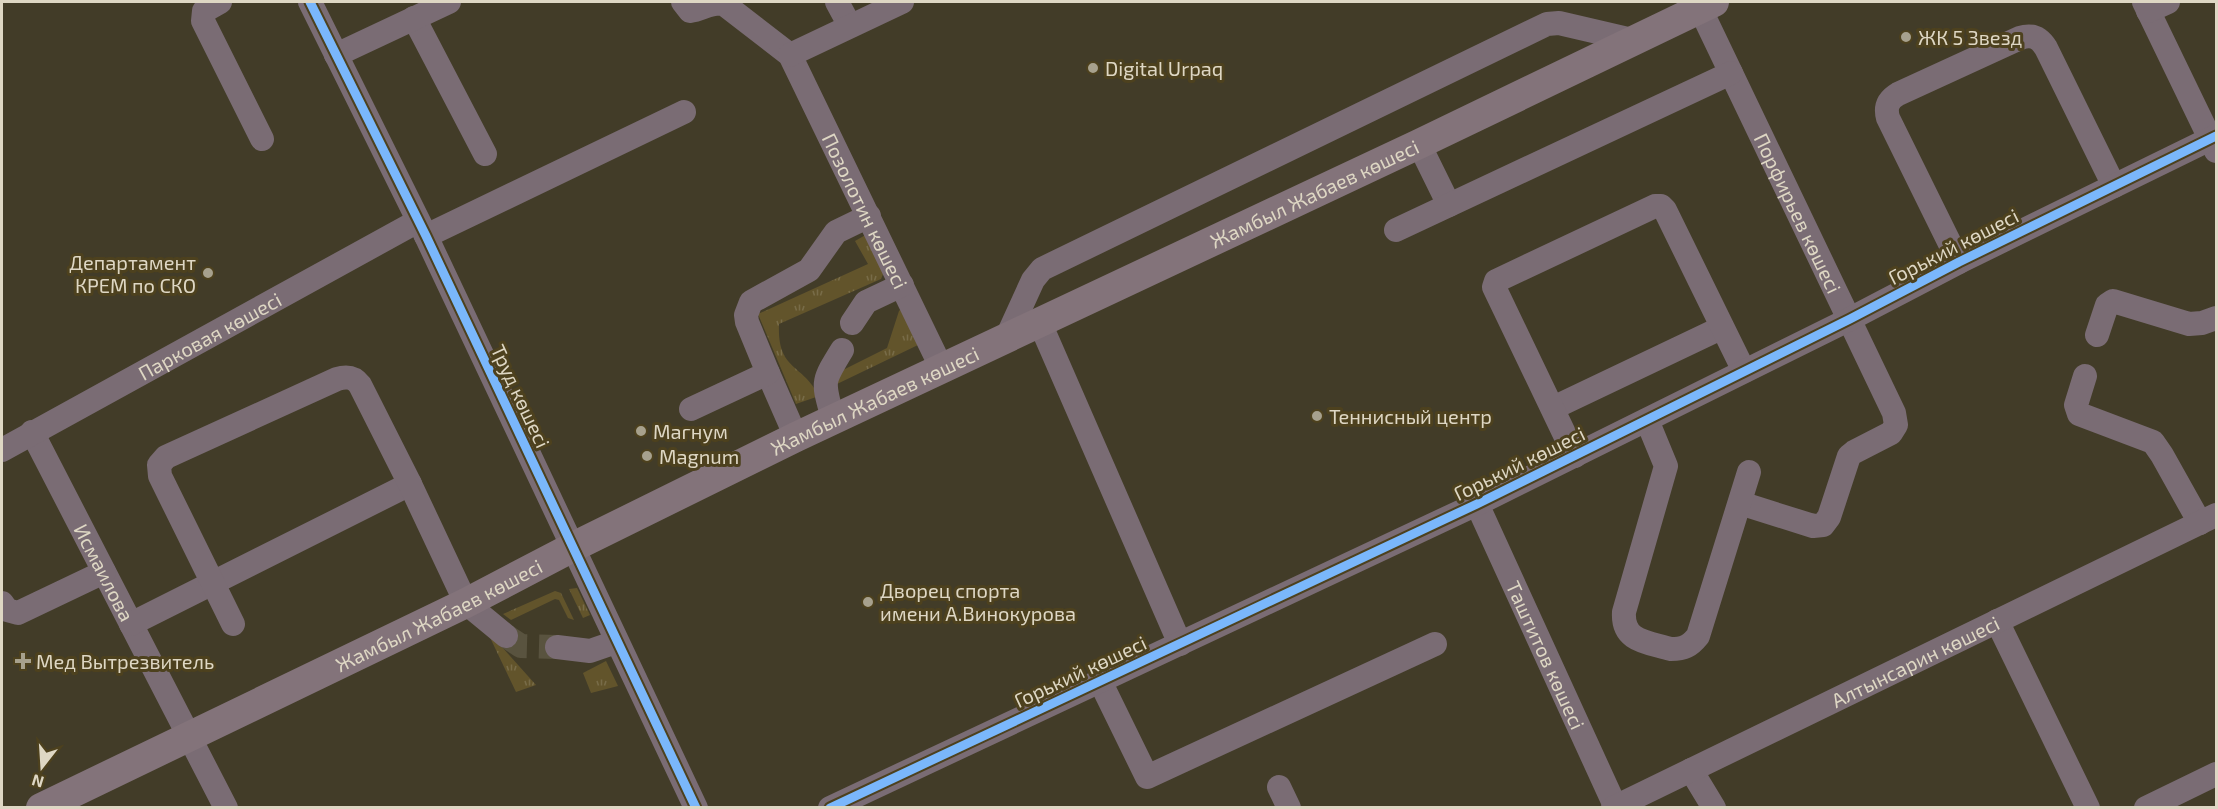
<svg xmlns="http://www.w3.org/2000/svg" width="2218" height="809" viewBox="0 0 2218 809" font-family="'Exo 2',sans-serif">
	<style>
		.grass { fill: url(#grass-tufts) }
		.lines { fill: none; stroke-linecap: round; stroke-linejoin: round }
		.minor-tunnel { stroke: #59533f; stroke-width: 24; stroke-dasharray: 24 12; stroke-linecap: butt }
		.minor { stroke: #7a6c74; stroke-width: 24 }
		.major { stroke: #83737a; stroke-width: 30 }
		.cycleway-casing { stroke: #4d411e; stroke-width: 13 }
		.cycleway { stroke: #7ab7fb; stroke-width: 9 }
		.poi-dot { fill: #a7a18d; stroke: #4d411e; stroke-width: 2 }
		.labels { text-anchor: middle; dominant-baseline: central; stroke-width: 6; stroke-linejoin: round; paint-order: stroke }
		.poi-label { font-size: 20px; fill: #ded7c4; stroke: #4d411e; text-anchor: start }
		.street-label { font-size: 20px; fill: #ded7c4; stroke: #4d411e }
	</style>
	<defs>
		<pattern id="grass-tufts" width="24" height="20" patternUnits="userSpaceOnUse" patternTransform="scale(1.5)"><rect width="24" height="20" fill="#62542b"/><path d="M3 7l-1-3M5 7V3M7 7l1-3M15 17l-1-3M17 17v-4M19 17l1-3" fill="none" stroke="#786c48"/></pattern>
	</defs>
	<rect width="100%" height="100%" fill="#423c28"/>
	<g class="grass">
		<path d="M869,233l17,34 -5,12 -102,45c-2,47 23,39 40,72l-23,8 -38,-90 110,-50 -13,-23z"/>
		<polygon points="902,308 918,345 837,384 839,372 887,348 899,311"/>
		<polygon points="577,588 590,615 583,618 569,589"/>
		<polygon points="555,591 561,593 574,620 568,618 559,600 555,599 511,620 503,614"/>
		<polygon points="486,629 536,685 516,692"/>
		<polygon points="606,661 618,686 591,693 583,673"/>
	</g>
	<g class="lines">
		<polyline class="minor-tunnel" points="506,636 521,646 557,647"/>
		<g class="minor">
			<polyline points="220,2 204,11 203,21 262,139"/>
			<polyline points="310,2 426,236 696,808"/>
			<path id="s1" d="M683,2l7,9c12,-1 21,-10 34,-7l66,51 151,312"/>
			<polyline points="837,2 850,26"/>
			<path id="s2" d="M1697,2l197,411 2,12 -5,8 -37,19 -5,4 -20,61 -6,8 -10,1 -73,-23"/>
			<polyline points="2144,2 2216,151"/>
			<polyline points="2148,11 2168,2"/>
			<polyline points="414,18 485,154"/>
			<polyline points="336,55 449,2"/>
			<polyline points="790,55 902,2"/>
			<polyline points="1419,144 1449,205"/>
			<polyline points="1396,230 1731,73"/>
			<polyline points="426,236 684,112"/>
			<path d="M1959,262l-71,-144c-3,-11 0,-18 10,-24l122,-56c12,-4 19,-1 26,10l68,138"/>
			<polyline points="852,323 866,302 902,285"/>
			<polyline points="1040,323 1180,644"/>
			<polyline points="2097,335 2107,305 2113,301 2189,324 2202,323 2216,318"/>
			<polyline points="1007,337 1033,280 1042,269 1547,24 1559,23 1632,40"/>
			<polyline points="768,373 796,437"/>
			<polyline points="2085,376 2076,405 2079,414 2153,442 2162,455 2200,523"/>
			<polyline points="1553,408 1721,328"/>
			<polyline points="691,409 768,373 747,322 746,315 751,302 809,270 836,232 869,216"/>
			<path d="M833,419c-10,-38 -12,-35 9,-69"/>
			<path d="M1647,420l19,46 -42,146c-2,30 24,30 47,37 13,0 19,-3 27,-13l51,-164"/>
			<path id="s3" d="M32,432l194,376"/>
			<path id="s4" d="M2,450l416,-229"/>
			<polyline points="1575,456 1494,287 1496,281 1655,206 1661,206 1665,210 1744,371"/>
			<path id="s5" d="M1477,504l139,304"/>
			<polyline points="2,603 7,610 18,613 104,572"/>
			<polyline points="1997,621 2088,808"/>
			<polyline points="131,624 410,484"/>
			<path d="M233,624l-73,-148 -1,-11 7,-8 171,-78c10,-3 17,-2 23,6l50,99 56,119 40,33"/>
			<polyline points="557,647 590,651 616,642"/>
			<polyline points="1100,681 1147,777 1435,644"/>
			<polyline points="1691,770 1714,808"/>
			<polyline points="1279,787 1289,808"/>
			<polyline points="830,808 1477,504 1850,319 1959,262 2216,136"/>
			<path id="s6" d="M1613,808l603,-293"/>
			<polyline points="2146,808 2216,774"/>
		</g>
		<path class="major" id="s7" d="M41,808l425,-205 107,-56 223,-110 623,-293 295,-142"/>
		<defs>
			<g id="cycleway">
				<polyline points="310,2 426,236 696,808"/>
				<polyline points="830,808 1477,504 1850,319 1959,262 2216,136"/>
			</g>
		</defs>
		<use href="#cycleway" class="cycleway-casing"/>
		<use href="#cycleway" class="cycleway"/>
	</g>
	<g class="poi-dot">
		<circle cx="1906" cy="37" r="6"/>
		<circle cx="1093" cy="68" r="6"/>
		<circle cx="208" cy="273" r="6"/>
		<circle cx="1317" cy="416" r="6"/>
		<circle cx="641" cy="431" r="6"/>
		<circle cx="647" cy="456" r="6"/>
		<circle cx="868" cy="602" r="6"/>
		<path d="M20 652h6v6h6v6h-6v6h-6v-6h-6v-6h6z"/>
	</g>
	<g class="labels">
		<g class="poi-label">
			<text x="1918" y="37">ЖК 5 Звезд</text>
			<text x="1105" y="68">Digital Urpaq</text>
			<text x="196" y="262" text-anchor="end">Департамент<tspan x="196" dy="23">КРЕМ по СКО</tspan></text>
			<text x="1329" y="416">Теннисный центр</text>
			<text x="653" y="431">Магнум</text>
			<text x="659" y="456">Magnum</text>
			<text x="880" y="590">Дворец спорта<tspan x="880" dy="23">имени А.Винокурова</tspan></text>
			<text x="36" y="661">Мед Вытрезвитель</text>
		</g>
		<g class="street-label">
			<text stroke="none"><textPath href="#s7" startOffset="1414">Жамбыл Жабаев көшесі</textPath></text>
			<text stroke="none"><textPath href="#s1" startOffset="303">Позолотин көшесі</textPath></text>
			<text stroke="none"><textPath href="#s2" startOffset="234">Порфирьев көшесі</textPath></text>
			<text transform="translate(1953 246) rotate(-27)">Горький көшесі</text>
			<text stroke="none"><textPath href="#s4" startOffset="237">Парковая көшесі</textPath></text>
			<text transform="translate(521 396) rotate(65)">Труд көшесі</text>
			<text stroke="none"><textPath href="#s7" startOffset="928">Жамбыл Жабаев көшесі</textPath></text>
			<text transform="translate(1519 463) rotate(-26)">Горький көшесі</text>
			<text stroke="none"><textPath href="#s3" startOffset="158">Исмаилова</textPath></text>
			<text stroke="none"><textPath href="#s7" startOffset="442">Жамбыл Жабаев көшесі</textPath></text>
			<text stroke="none"><textPath href="#s5" startOffset="166">Таштитов көшесі</textPath></text>
			<text stroke="none"><textPath href="#s6" startOffset="336">Алтынсарин көшесі</textPath></text>
			<text transform="translate(1080 671) rotate(-25)">Горький көшесі</text>
		</g>
	</g>
	<rect width="2218" height="809" fill="none" stroke="#ded7c4" stroke-width="6"/>
	<g transform="translate(42 767) rotate(197)" stroke="#4d411e" stroke-width="4.5" paint-order="stroke">
	<path d="M0-4.5L10 22L0 15L-10 22Z" fill="#ded7c4"/>
	<text y="-9" font-size="16" font-weight="bold" text-anchor="middle" fill="#ded7c4">N</text>
	</g>
</svg>
